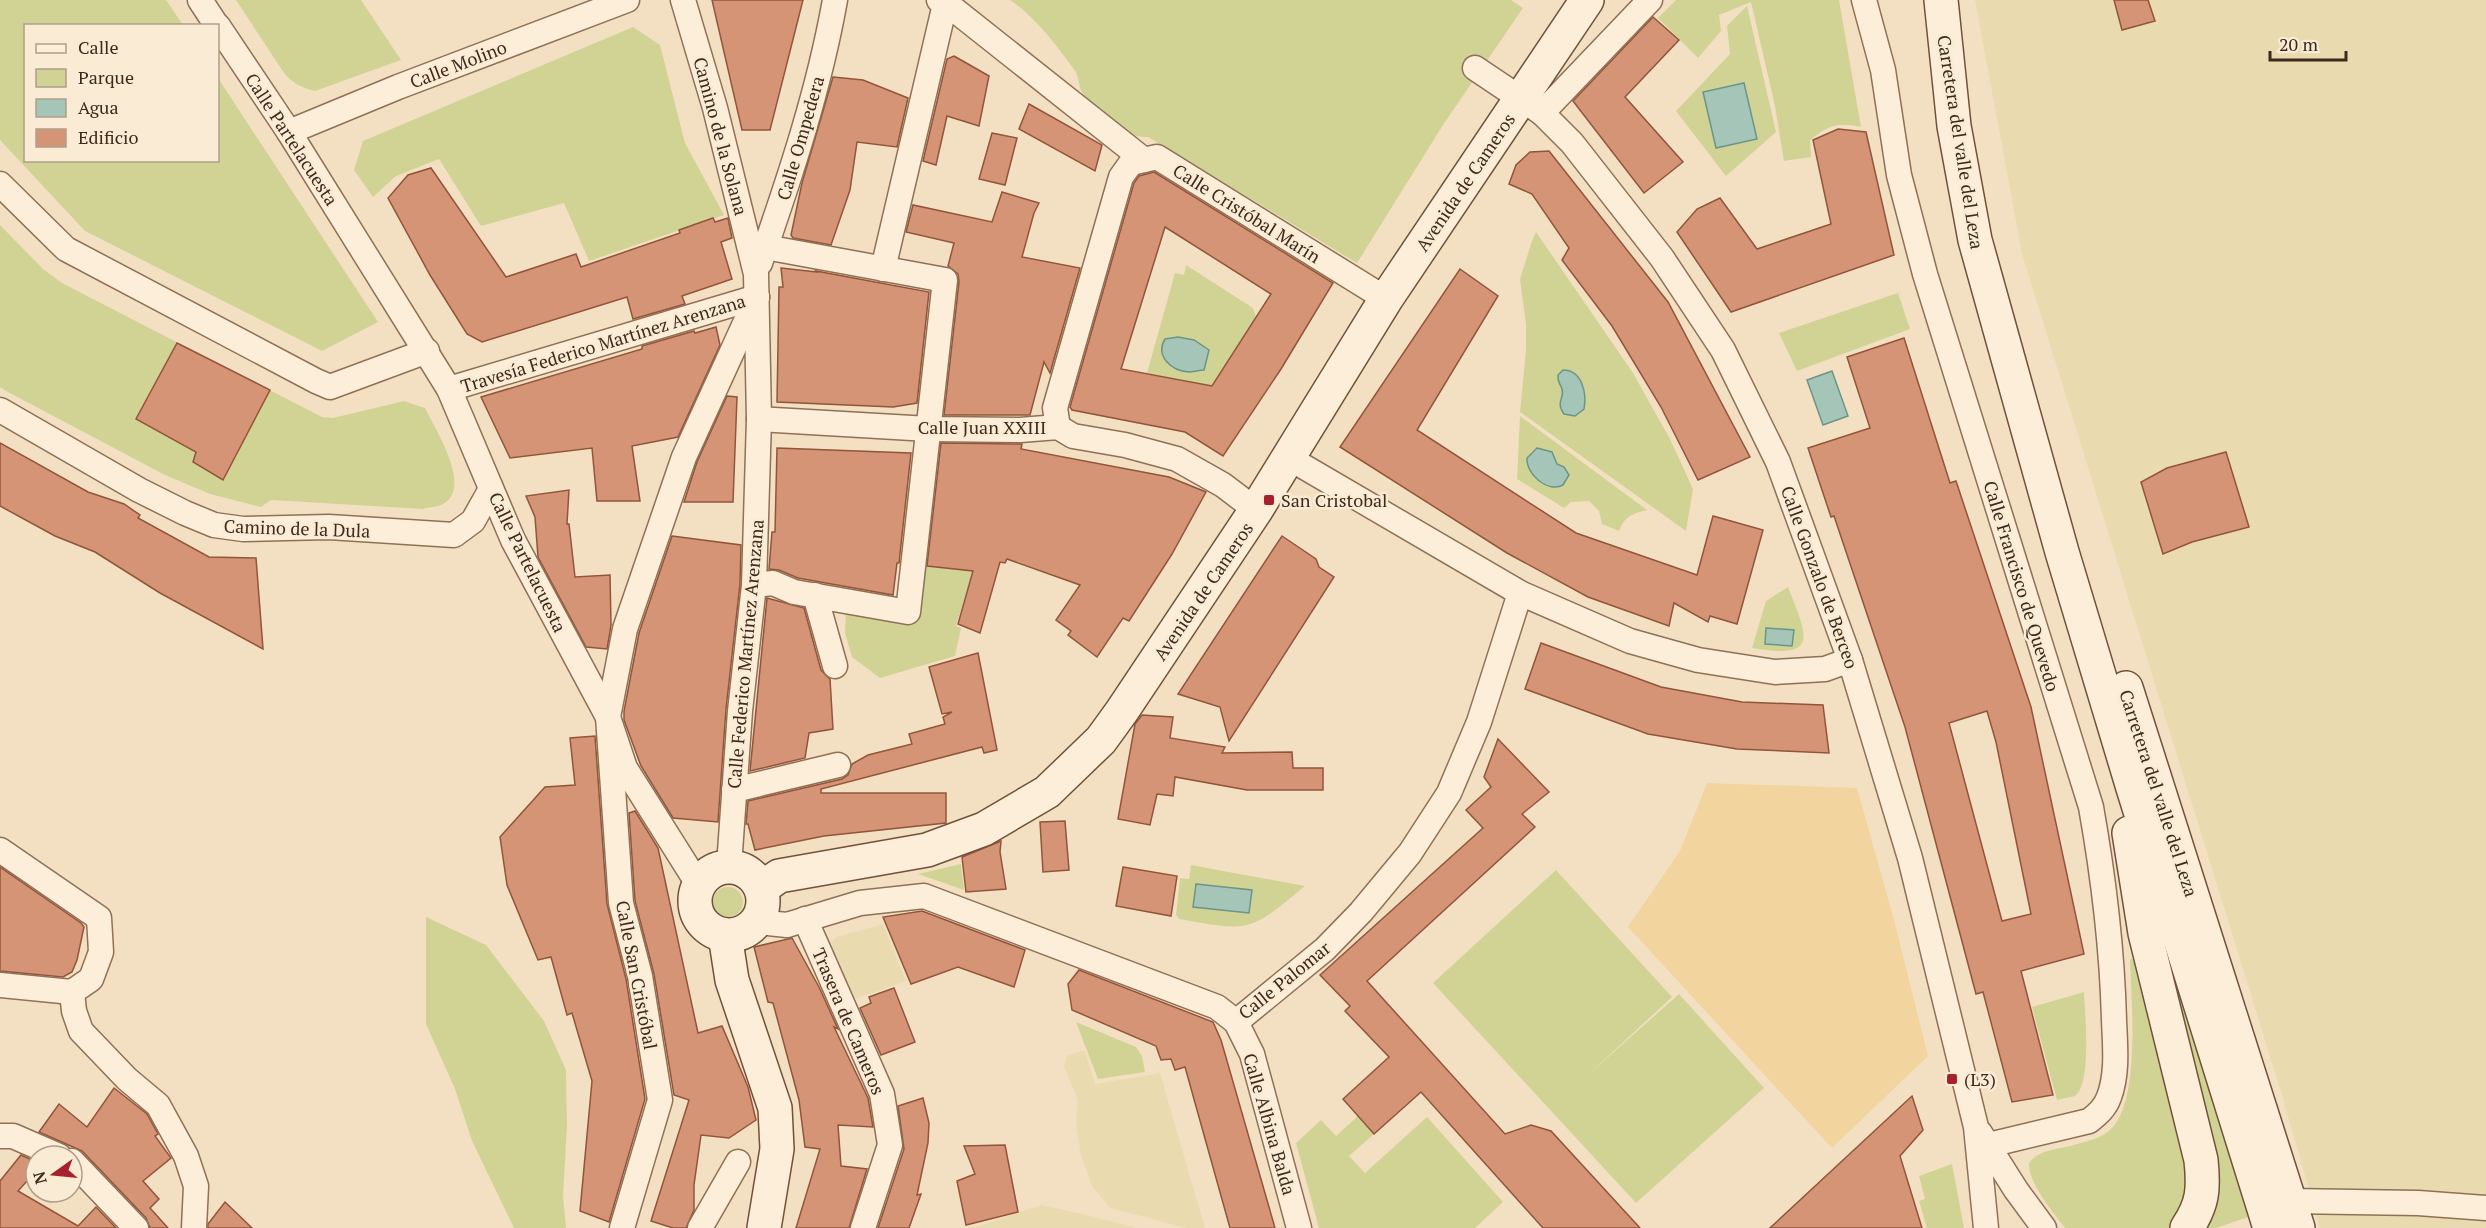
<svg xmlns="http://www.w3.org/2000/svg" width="2486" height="1228" viewBox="0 0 2486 1228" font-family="'PT Serif',serif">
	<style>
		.farmland { fill: #e9dbaf }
		.green { fill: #d1d395 }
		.sand { fill: #f1d49e }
		.water { fill: #a6c5b9; stroke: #6b9587; stroke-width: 1.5 }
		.building { fill: #d59475; stroke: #92553a; stroke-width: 1.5; fill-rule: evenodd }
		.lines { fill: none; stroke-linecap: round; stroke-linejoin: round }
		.street-casing { stroke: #907057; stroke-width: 27 }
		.secondary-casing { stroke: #71513a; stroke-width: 36 }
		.street { stroke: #fceed8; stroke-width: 24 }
		.secondary { stroke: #fceed8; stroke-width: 33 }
		.poi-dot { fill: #a6202d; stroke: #f9ebd4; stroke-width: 2 }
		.labels { text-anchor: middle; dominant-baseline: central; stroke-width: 5; stroke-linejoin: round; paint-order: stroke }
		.street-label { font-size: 18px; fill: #3e2a1d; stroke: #f9ebd4 }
		.poi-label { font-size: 18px; fill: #3e2a1d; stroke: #f9ebd4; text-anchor: start }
	</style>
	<rect width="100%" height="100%" fill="#f3e0c3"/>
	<g class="farmland">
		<polygon points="1975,0 2486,0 2486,1228 2320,1228 2281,1092 2022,254"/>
		<polygon points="883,924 906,981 853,1000 825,950 836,937"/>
		<polygon points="1080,1051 1085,1051 1095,1084 1160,1073 1205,1228 1186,1228 1110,1208 1092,1186 1081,1156 1076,1123 1078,1100 1064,1067 1067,1056"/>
		<polygon points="1041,1205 1082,1214 1137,1228 972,1228"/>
	</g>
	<g class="green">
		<polygon points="0,0 166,0 183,25 26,26 26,160 218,160 218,78 378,322 322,351 85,231 0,140"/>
		<path d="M236,0h125l40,60 -86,31c-13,-3 -23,-8 -31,-18z"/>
		<path d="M1010,0h501l12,8 -80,117 -86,138 -209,-126c-26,1 -53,-23 -66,-45 -3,-5 -3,-11 -5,-17 -2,-5 -7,-11 -10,-15 -15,-21 -37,-47 -57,-60z"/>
		<path d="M1676,0h163l22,127c-25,-5 -31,-2 -51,13l1,17 -27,4 -9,-55 -24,-104 -32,13 2,16 -23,27 -40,-40z"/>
		<polygon points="1747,6 1776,132 1726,176 1676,111 1730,54 1727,26"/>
		<polygon points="633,27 660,45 685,143 724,215 589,261 564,203 481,226 439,159 396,176 373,197 354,170 363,141"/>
		<path d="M0,225l43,44 19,14 260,134 11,1 71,-17 21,7c10,21 50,82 16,97 -5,2 -12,2 -18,4l-152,-9 -10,7 -51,-13 -45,-19 -159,-84 -6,-4z"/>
		<polygon points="1536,232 1633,373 1670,439 1693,489 1686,531 1520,412 1526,350 1526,325 1520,279 1532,241"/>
		<polygon points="1186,265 1253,308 1256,318 1212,387 1147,373 1175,273 1184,275"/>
		<polygon points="1898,293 1910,329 1797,371 1779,333"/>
		<path d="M1520,416l127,94c-15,4 -22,6 -28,21l-17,-7 -3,-13 -10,-10 -18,1 -7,6 -47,-29z"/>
		<polygon points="956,556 977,557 956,626 961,628 955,656 880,678 852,657 845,633 846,607 914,617 926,567 954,569"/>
		<path d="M1788,587c19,49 33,73 -36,61l14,-47z"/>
		<polygon points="961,864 964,890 918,874"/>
		<path d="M1191,865l114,21c-55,46 -55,46 -126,33l-3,-4 4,-37 9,1z"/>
		<polygon points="1556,870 1672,997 1589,1074 1679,994 1764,1088 1636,1203 1433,983"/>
		<circle cx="728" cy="902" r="15"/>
		<polygon points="2151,903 2254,1215 2216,1228 2200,1228"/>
		<polygon points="426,917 486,945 544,1021 566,1070 567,1126 563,1196 566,1228 514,1228 472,1141 455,1089 426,1024"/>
		<path d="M2130,959h3l53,212 -2,40 -16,17h-103c-11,-14 -37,-46 -36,-64 7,-14 31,-15 45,-19 13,-4 26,-6 37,-16 30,-29 20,-130 19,-170z"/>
		<path d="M2084,992c1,21 8,91 -9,104l-18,4 -25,-93z"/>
		<polygon points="1076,1022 1136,1047 1142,1056 1145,1072 1098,1079"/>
		<polygon points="1358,1116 1374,1134 1349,1156 1365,1173 1427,1117 1503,1202 1475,1228 1319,1228 1296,1143 1321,1120 1336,1136"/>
		<polygon points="1952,1164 1964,1228 1927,1228 1919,1201 1925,1199 1919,1176"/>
	</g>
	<polygon class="sand" points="1707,783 1857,788 1894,920 1928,1056 1832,1148 1628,927 1680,851"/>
	<g class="water">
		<polygon points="1744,83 1757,139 1716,148 1703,92"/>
		<path d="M1178,337l16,3 15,10 -5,20c-5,0 -10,2 -15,2 -18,-1 -34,-16 -24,-33z"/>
		<path d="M1563,370c19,0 24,23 21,39l-9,7 -11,-2c-9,-13 1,-15 -2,-25 -2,-6 -5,-7 -4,-14z"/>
		<polygon points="1832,371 1848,416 1823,425 1807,380"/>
		<path d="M1537,448l15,4 5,12 7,3 5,8 -6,10c-16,8 -37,-11 -36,-27z"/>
		<polygon points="1766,628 1794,630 1792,646 1765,644"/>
		<polygon points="1196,884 1252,890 1249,913 1193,907"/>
	</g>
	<g class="building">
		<polygon points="712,0 803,0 770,130 742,130"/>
		<polygon points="2114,0 2148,0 2155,21 2122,30"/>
		<polygon points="1653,17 1679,40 1625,97 1683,162 1644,193 1573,101"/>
		<polygon points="954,56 989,76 979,126 947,116 936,165 923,161 947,59"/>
		<polygon points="833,77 863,80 908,98 897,147 857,142 850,190 831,245 793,238 791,235 802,183"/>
		<polygon points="1029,104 1102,145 1095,171 1019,129"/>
		<polygon points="1838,129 1866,132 1894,255 1731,312 1677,232 1697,209 1720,198 1757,249 1831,224 1813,140"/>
		<polygon points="992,133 1017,138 1005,185 979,179"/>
		<polygon points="1549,151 1668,302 1750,457 1698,480 1661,407 1612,326 1562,260 1569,248 1532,194 1509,184 1516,165 1530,152"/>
		<polygon points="431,168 506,277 576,254 581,267 680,233 679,230 713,218 715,222 728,218 732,238 721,242 732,279 682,296 685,304 633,319 627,297 482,342 467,334 430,275 388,198 408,175"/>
		<path d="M1154,172l179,111 -52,86 -58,87 -38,-24 -113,-22 -2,-3 64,-224 5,-7zM1165,227l106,67 -59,92 -91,-17z"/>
		<polygon points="1002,192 1039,203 1034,213 1022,257 1080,268 1050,373 1044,362 1030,415 944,415 959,282 958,274 948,266 954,243 906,232 913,205 992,222"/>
		<polygon points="781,268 817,272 816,271 929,292 917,403 893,407 777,402 779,287 783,287"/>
		<polygon points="1460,269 1498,296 1417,430 1576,533 1697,575 1713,516 1763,530 1737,624 1710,616 1708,622 1674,603 1669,626 1588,597 1507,553 1340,447"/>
		<polygon points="716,327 720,345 678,437 632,446 640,501 597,501 592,448 510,458 481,397 642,349 642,346 694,331 695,333"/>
		<path d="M1904,338l46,145 6,-2 75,226 53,247 -63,17 32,124 -41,7 -29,-110 -7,2 -71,-267 -71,-211 -3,1 -23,-69 62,-20 -23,-71zM1987,711l9,31 35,172 -29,7 -53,-198z"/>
		<polygon points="177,343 270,390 223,480 193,462 196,452 136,419"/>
		<polygon points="727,396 737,397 733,502 684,502 697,462"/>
		<polygon points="0,443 88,492 124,504 140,515 138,518 209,557 256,558 263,649 160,593 95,552 55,536 0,506"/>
		<polygon points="941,443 1022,444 1021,449 1169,477 1206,492 1172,554 1129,621 1123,618 1097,657 1068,635 1071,631 1056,620 1080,585 1007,559 1005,563 1000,562 980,633 958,624 973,571 927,566"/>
		<polygon points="777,448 911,453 899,563 897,563 893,595 798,578 779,570 769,569 772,532 775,532"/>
		<polygon points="2226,452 2249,527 2192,542 2163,554 2141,482 2167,468"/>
		<polygon points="569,490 567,524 569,524 575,577 610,575 611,625 607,649 586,647 538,557 535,517 526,496"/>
		<polygon points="672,536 741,545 740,584 726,709 718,822 673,818 641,766 624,720 624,711 639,633"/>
		<polygon points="1282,536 1316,559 1319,567 1334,577 1229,741 1220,707 1178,694"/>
		<polygon points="767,598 804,608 821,670 830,679 833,729 809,733 805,758 750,771"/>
		<polygon points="1541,643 1661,687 1742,702 1823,705 1829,753 1737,749 1648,734 1525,689"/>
		<polygon points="978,653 997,750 984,753 982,747 821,789 821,793 946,793 946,823 824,836 755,850 748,824 746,824 748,801 842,779 848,775 852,764 868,755 912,744 909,734 945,724 943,717 952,712 942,714 929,667"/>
		<polygon points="1142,715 1173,717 1170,738 1225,747 1222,753 1292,752 1293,768 1323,768 1323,790 1247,790 1175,777 1173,796 1157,794 1150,825 1118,819 1135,724"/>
		<polygon points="595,736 607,904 626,979 645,1099 609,1222 580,1211 592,1081 572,1013 567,1015 551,957 538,960 507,885 500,837 545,787 575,785 570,738"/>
		<polygon points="1498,739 1549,792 1522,814 1535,827 1367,981 1505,1134 1531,1125 1551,1131 1640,1228 1543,1228 1421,1092 1374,1134 1343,1099 1389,1057 1345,1011 1350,1006 1320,975 1483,828 1466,810 1491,787 1484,777"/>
		<polygon points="635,811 658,848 698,1033 722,1026 748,1087 756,1120 729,1138 701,1135 694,1185 694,1210 686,1228 673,1228 651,1221 689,1100 674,1095 654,974 635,901 629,813"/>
		<polygon points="1065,821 1069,870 1043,872 1040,822"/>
		<polygon points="1001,841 1000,852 1006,889 966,892 962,857"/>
		<polygon points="0,867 81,923 84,927 77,960 72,972 63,977 0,971"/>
		<polygon points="1123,867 1177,876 1171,916 1116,906"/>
		<polygon points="922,911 1025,950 1014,987 958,967 911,984 883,917"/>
		<polygon points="792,938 819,987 838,1029 834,1027 868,1098 873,1127 838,1125 841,1166 867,1169 849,1228 796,1228 820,1149 805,1147 799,1100 773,1003 768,1002 754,947"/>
		<polygon points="1079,970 1213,1022 1221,1040 1275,1228 1230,1228 1185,1067 1175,1070 1171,1059 1161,1060 1156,1046 1072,1010 1068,984"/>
		<polygon points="894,988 915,1042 881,1055 860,1008 871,1003 869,997"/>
		<polygon points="114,1088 147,1114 158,1134 155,1136 171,1158 143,1181 159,1199 150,1208 168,1228 150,1228 146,1218 82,1151 39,1132 59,1104 87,1127"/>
		<polygon points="1912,1096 1923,1130 1900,1156 1922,1228 1770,1228"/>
		<polygon points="923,1098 929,1123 928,1143 917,1195 921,1194 909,1228 878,1228 904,1149 898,1106"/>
		<polygon points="1005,1145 1018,1212 966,1225 957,1181 975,1174 964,1146"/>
		<polygon points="21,1155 36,1162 36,1171 18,1191 78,1226 96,1207 116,1228 0,1228 0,1181"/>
		<polygon points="225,1202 252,1228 208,1228 208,1224"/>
	</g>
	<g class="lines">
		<defs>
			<g id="street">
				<polyline points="200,0 217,26"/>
				<polyline points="683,0 715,108 756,274 759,419 754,585 740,711 729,866"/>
				<polyline points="939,0 951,7 1144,160"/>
				<path d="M1864,0l19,70 16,105 26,99 166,533c13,73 21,138 23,213 1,26 4,53 -5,77 -4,11 -11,17 -20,24l-100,24"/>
				<polyline points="218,26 289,132 449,389 513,540 608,717 625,768 698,884"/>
				<polyline points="1475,68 1542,113 1572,143 1662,258 1723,350 1778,462 1850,660 1910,858 1976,1127 1986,1228"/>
				<polyline points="1542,113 1650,0"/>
				<polyline points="289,132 398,87 627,0"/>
				<polyline points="0,184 66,249 316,381 330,387 427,351"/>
				<path d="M760,263c30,-86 59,-173 75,-263"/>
				<polyline points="883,269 945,4"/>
				<polyline points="449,389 757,297"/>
				<polyline points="0,410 139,490 185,513 214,525 243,529 329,527 454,535 473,521 491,489"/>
				<polyline points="759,419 929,429 1020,430 1058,427 1073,436 1125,445 1177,459 1223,485 1256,510"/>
				<polyline points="1058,427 1055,408 1121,177 1131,163 1157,157 1386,299"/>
				<polyline points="1289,458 1520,593 1630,641 1698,660 1775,672 1825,669 1850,660"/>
				<polyline points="754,585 773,583 794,592 908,612 945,280 765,247"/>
				<polyline points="815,595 835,666"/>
				<polyline points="734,790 838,765"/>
				<polyline points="0,850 99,918 101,952 91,979 72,992 0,985"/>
				<polyline points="805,919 882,1094 890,1145 863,1228"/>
				<polyline points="757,922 787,925 860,903 924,896 1217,1007 1236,1022 1252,1054 1299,1228"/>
				<polyline points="72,992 74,1011 81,1031 127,1079 158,1105 186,1156 196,1186 194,1228"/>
				<polyline points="1236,1022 1325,949 1361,912 1410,853 1449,793 1479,722 1520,593"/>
				<polyline points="1980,1133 2016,1190 2044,1228"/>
				<polyline points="0,1136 13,1136 59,1156"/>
				<polyline points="72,1161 136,1228"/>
				<polyline points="2289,1201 2418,1203 2486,1208"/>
				<polyline points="622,1228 660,1100 640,976 621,903 608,717 625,629 684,457 757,297"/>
				<polyline points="700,1228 738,1162"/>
			</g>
			<g id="secondary">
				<polyline points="1941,0 1954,126 1975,240 2062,552 2133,788 2270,1228"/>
				<polyline points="2126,688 2298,1228"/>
				<path d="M2129,833l16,100 56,227c3,29 2,44 -14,68"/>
				<circle cx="729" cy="901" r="34"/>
				<polyline points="762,888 779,876 927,850 984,829 1047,792 1101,740 1122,711 1256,510 1386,299 1587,0"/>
				<polyline points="725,935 732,980 775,1108 777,1149 764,1228"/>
			</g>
		</defs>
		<use href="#street" class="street-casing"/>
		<use href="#secondary" class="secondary-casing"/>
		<use href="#street" class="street"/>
		<use href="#secondary" class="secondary"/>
	</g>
	<g class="poi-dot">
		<rect x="1263" y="494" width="12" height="12" rx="3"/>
		<rect x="1946" y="1073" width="12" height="12" rx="3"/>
	</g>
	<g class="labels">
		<g class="street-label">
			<text transform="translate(458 64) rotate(-21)">Calle Molino</text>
			<text transform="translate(721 136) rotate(75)">Camino de la Solana</text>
			<text transform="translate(800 138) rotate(-74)">Calle Ompedera</text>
			<text transform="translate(292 139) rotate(57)">Calle Partelacuesta</text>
			<text transform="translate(1961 142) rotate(81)">Carretera del valle del Leza</text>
			<text transform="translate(1465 182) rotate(-56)">Avenida de Cameros</text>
			<text transform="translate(1247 213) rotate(32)">Calle Cristóbal Marín</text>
			<text transform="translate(603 343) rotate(-17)">Travesía Federico Martínez Arenzana</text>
			<text x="982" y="427">Calle Juan XXIII</text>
			<text transform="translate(297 528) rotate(2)">Camino de la Dula</text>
			<text transform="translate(528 562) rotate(64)">Calle Partelacuesta</text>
			<text transform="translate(1820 577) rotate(70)">Calle Gonzalo de Berceo</text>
			<text transform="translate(2022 586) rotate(73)">Calle Francisco de Quevedo</text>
			<text transform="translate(1203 591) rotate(-56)">Avenida de Cameros</text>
			<text transform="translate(745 654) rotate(-85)">Calle Federico Martínez Arenzana</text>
			<text transform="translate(2159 793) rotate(72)">Carretera del valle del Leza</text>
			<text transform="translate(637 975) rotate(79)">Calle San Cristóbal</text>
			<text transform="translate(1284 980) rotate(-39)">Calle Palomar</text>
			<text transform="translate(849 1021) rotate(67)">Trasera de Cameros</text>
			<text transform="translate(1270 1124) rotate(74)">Calle Albina Balda</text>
		</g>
		<g class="poi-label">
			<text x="1281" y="500">San Cristobal</text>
			<text x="1964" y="1079">(L3)</text>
		</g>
	</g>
	<rect x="24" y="24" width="195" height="138" fill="#f9ebd4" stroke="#ae9e8b" stroke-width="1.5"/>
	<rect x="36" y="44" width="30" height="9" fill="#fceed8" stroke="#ae9e8b" stroke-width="1.5"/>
	<text x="78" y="54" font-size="18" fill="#3e2a1d">Calle</text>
	<rect x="36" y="69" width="30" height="18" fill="#d1d395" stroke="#ae9e8b" stroke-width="1.5"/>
	<text x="78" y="84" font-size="18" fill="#3e2a1d">Parque</text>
	<rect x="36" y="99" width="30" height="18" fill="#a6c5b9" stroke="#ae9e8b" stroke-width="1.5"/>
	<text x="78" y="114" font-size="18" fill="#3e2a1d">Agua</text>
	<rect x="36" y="129" width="30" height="18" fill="#d59475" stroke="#ae9e8b" stroke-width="1.5"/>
	<text x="78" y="144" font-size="18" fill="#3e2a1d">Edificio</text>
	<g transform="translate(54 1174) rotate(255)"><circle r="28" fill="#f9ebd4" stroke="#ae9e8b" stroke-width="1.5"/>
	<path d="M0-4.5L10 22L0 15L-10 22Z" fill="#a6202d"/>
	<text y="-9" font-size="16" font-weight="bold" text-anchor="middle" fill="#3e2a1d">N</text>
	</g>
	<path d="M2270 51v9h76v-9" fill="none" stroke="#3e2a1d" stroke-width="3"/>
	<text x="2279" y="51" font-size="18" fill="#3e2a1d" stroke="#f9ebd4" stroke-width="4.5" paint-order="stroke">20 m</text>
</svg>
